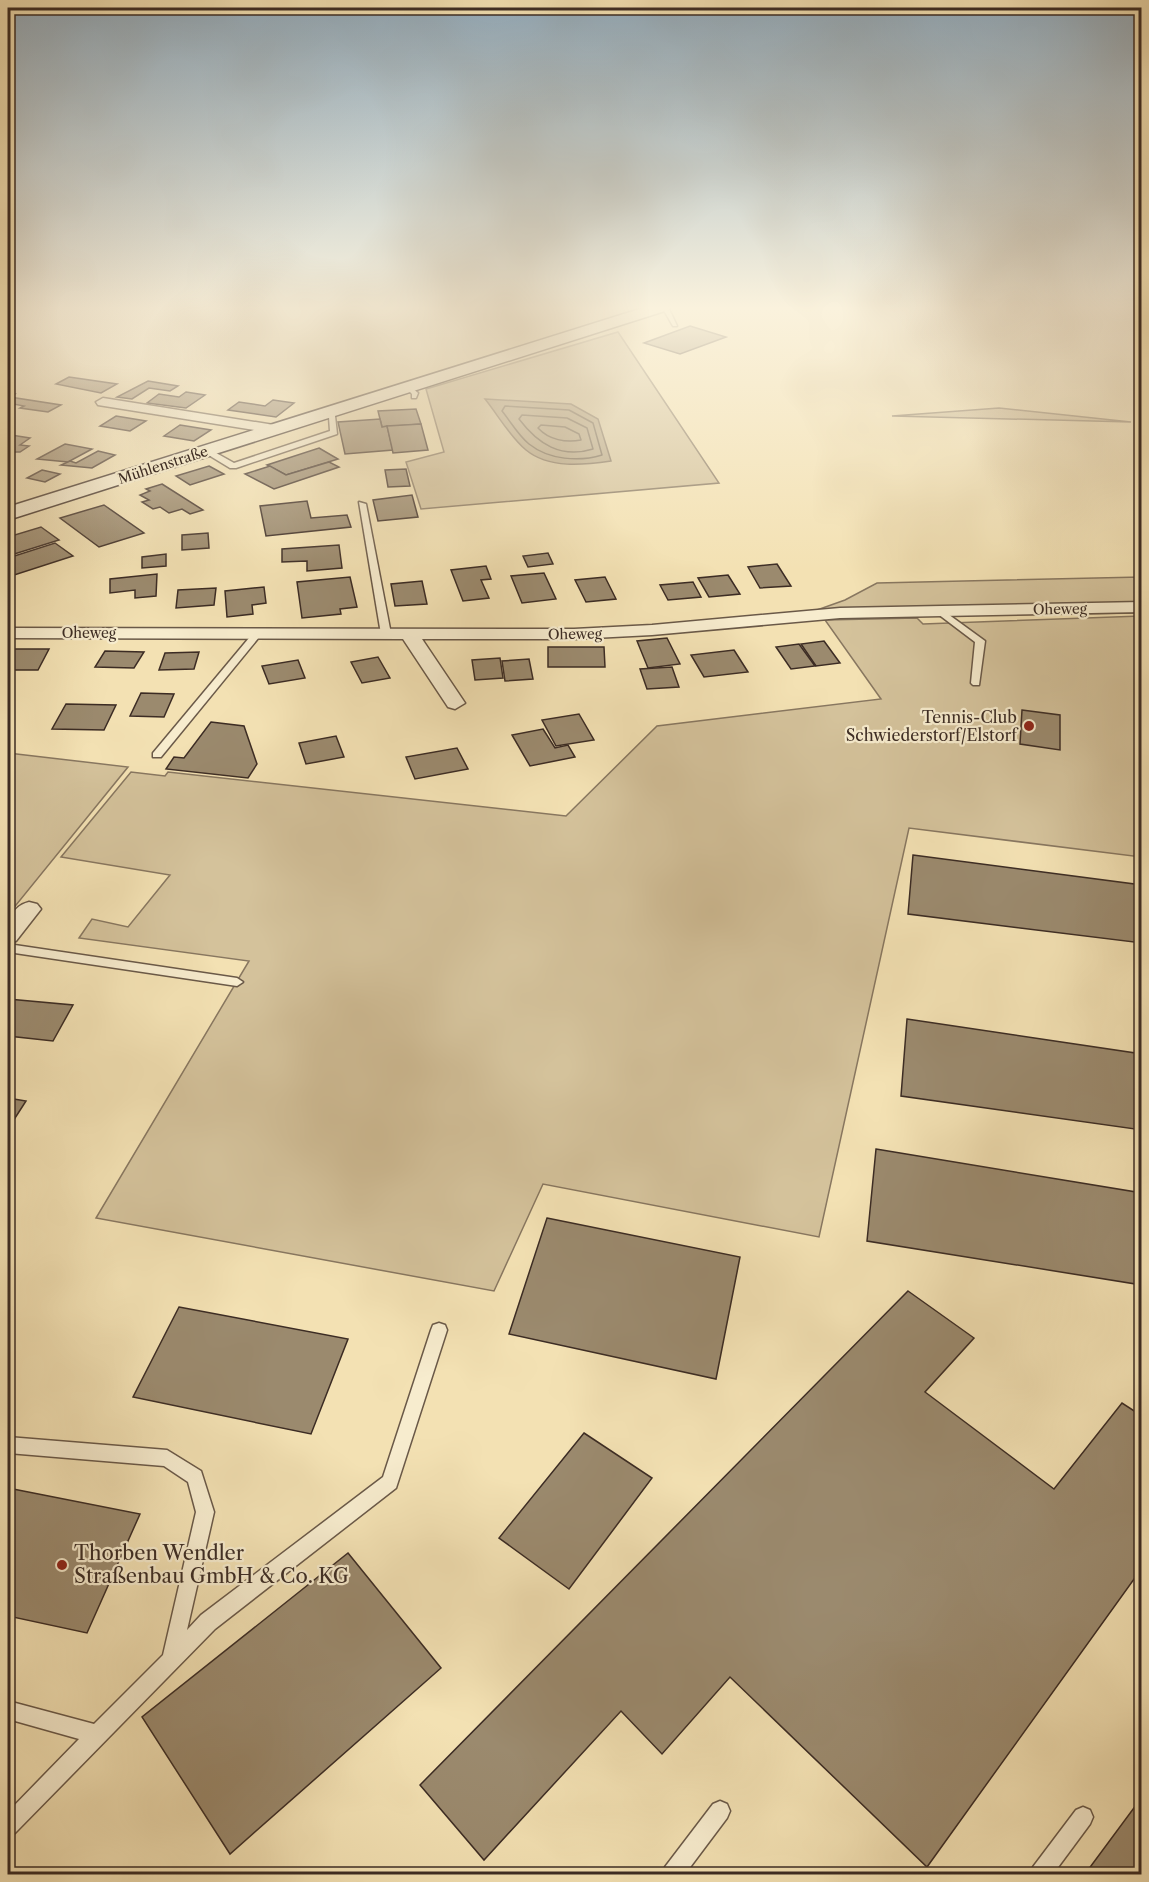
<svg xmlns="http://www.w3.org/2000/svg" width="1149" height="1882" viewBox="0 0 1149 1882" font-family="'Libre Caslon Text',serif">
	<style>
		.green { fill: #d4c29b; stroke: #887760; stroke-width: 1.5 }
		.water { fill: #b5a382; stroke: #85735c; stroke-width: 1.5 }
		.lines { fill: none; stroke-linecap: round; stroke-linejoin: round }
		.shore { stroke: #786853; stroke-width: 1.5 }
		.building { fill: #9b8a6e; stroke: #3c2c24; stroke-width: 1.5 }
		.lane-casing { stroke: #6a5948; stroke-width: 3 }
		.street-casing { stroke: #6a5948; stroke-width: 3 }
		.secondary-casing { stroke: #3c2c24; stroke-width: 3 }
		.lane { fill: #f7ecce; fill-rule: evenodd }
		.street { fill: #f7ecce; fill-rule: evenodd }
		.secondary { fill: #f7ecce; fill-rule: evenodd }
		.poi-dot { fill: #8f2418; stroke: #f7ecce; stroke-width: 2 }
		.labels { text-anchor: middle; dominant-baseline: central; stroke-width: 4.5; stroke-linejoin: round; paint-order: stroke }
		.far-street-label { font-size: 14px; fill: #3c2c24; stroke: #f7ecce }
		.poi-label { font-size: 16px; fill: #3c2c24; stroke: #f7ecce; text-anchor: end }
		.near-poi-label { font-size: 20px; fill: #3c2c24; stroke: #f7ecce; text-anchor: start }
	</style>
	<rect width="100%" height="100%" fill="#f3e1b3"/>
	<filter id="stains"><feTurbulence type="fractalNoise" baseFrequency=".00333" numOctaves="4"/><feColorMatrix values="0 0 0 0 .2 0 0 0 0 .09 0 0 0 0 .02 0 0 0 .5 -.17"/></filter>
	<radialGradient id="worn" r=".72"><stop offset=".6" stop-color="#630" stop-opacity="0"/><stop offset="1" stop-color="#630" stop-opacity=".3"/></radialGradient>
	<g class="green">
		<polygon points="618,332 719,483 421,509 406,462 444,452 426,389"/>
		<polygon points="999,408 1131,422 892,416"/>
		<polygon points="1141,577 1141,613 785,618 651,627 817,610 845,600 877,583"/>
		<polygon points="1141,616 1141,857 909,828 819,1237 543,1184 494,1291 96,1218 249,961 79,938 92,919 128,927 170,875 61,857 131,772 165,776 168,772 566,816 657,726 881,699 825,620 917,618 923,624"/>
		<polygon points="8,753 128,767 8,915"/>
	</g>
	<path class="water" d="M485,399l86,5 27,15 13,42c-27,4 -62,8 -85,-11 -16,-13 -28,-35 -41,-51z"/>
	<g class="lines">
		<g class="shore">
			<path d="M505,406l64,4 24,13 9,32c-23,7 -53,5 -73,-11 -11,-9 -18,-22 -27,-33z"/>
			<path d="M522,415l45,3 20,10 6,21c-32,10 -55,-5 -74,-30z"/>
			<path d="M541,425l24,2 14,7 2,6c-15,3 -32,0 -43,-12z"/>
		</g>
	</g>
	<g class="building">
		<polygon points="690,326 726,337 680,354 644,343"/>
		<polygon points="69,377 117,384 101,393 56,384"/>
		<polygon points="148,381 178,386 170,391 149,388 132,399 117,397"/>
		<polygon points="186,392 205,395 186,408 147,403 159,394 179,397"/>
		<polygon points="8,393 15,394 10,397 61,405 48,412 20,408 24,406 8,403"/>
		<polygon points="273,400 294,403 276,417 228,410 239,402 265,406"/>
		<polygon points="416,409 421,424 382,427 378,411"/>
		<polygon points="116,416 146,421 130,431 100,426"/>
		<polygon points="380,419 382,427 387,426 393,450 345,454 338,422"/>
		<polygon points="421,424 428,450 393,453 387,426"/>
		<polygon points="180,425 211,430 194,441 164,436"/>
		<polygon points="11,435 30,438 20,445 29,446 20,452 8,452 8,437"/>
		<polygon points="65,444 92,449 68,462 37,459"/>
		<polygon points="319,448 338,459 286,475 267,465"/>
		<polygon points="98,451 115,455 92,468 61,465 70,461 76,463"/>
		<polygon points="329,462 339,467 274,489 245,474 270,466 286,475"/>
		<polygon points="209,466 224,474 190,485 176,476"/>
		<polygon points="406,469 410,486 388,487 385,470"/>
		<polygon points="42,470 60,474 45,482 27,478"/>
		<polygon points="162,484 203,510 190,514 182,509 169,513 160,507 153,509 142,502 149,500 140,495 150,491 146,489"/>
		<polygon points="412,495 418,517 378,521 373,500"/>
		<polygon points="307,501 311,518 347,515 351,527 266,536 260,506"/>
		<polygon points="104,505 144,533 99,547 60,518"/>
		<polygon points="41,527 59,540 8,556 8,537"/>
		<polygon points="208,533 209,548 182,550 182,535"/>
		<polygon points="55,543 73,556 8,577 8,558"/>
		<polygon points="339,545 342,568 307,571 307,561 282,562 282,549"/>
		<polygon points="548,553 553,564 528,567 523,556"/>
		<polygon points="166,554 166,566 142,568 142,557"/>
		<polygon points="777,564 791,586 760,588 748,567"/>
		<polygon points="486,566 491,579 481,580 489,598 463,601 451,570"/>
		<polygon points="544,573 556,599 522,603 511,576"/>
		<polygon points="157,574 156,596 135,598 135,590 110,593 110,579"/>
		<polygon points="728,575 740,594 709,597 698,578"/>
		<polygon points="350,577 357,607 340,609 341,614 302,618 297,582"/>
		<polygon points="605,577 616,599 586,602 575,580"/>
		<polygon points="422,581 427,604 395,606 391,584"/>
		<polygon points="693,582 701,597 668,600 660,585"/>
		<polygon points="264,587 266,603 252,605 253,614 227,617 225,591"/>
		<polygon points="216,588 214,605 176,608 178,590"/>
		<polygon points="667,638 680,664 648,668 637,641"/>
		<polygon points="824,641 840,663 816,666 801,644"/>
		<polygon points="799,644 815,666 791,669 776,647"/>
		<polygon points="548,647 604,647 605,667 548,667"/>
		<polygon points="11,649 49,649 38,670 8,670 8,655"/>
		<polygon points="734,650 748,672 704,677 691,655"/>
		<polygon points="105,651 144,652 134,668 95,667"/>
		<polygon points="199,652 194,669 159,670 165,653"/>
		<polygon points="378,657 390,678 362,683 351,662"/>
		<polygon points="500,658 503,678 475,680 472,660"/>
		<polygon points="529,659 533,679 505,681 502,661"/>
		<polygon points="298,660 305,678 269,684 262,666"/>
		<polygon points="672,667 679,687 647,689 640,669"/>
		<polygon points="141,693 174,694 164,717 130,716"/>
		<polygon points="66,704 116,705 104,730 52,729"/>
		<polygon points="1022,710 1060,715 1060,750 1020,744"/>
		<polygon points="579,714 594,740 556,746 542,720"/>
		<polygon points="211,722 244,726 257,764 248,778 166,769 174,757 184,758"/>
		<polygon points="543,729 555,748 568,745 575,757 530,766 512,735"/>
		<polygon points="336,736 344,757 306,764 299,743"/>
		<polygon points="457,748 468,769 415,779 406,757"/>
		<polygon points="913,855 1142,885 1142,943 908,914"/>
		<polygon points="8,999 73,1005 53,1041 8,1036"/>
		<polygon points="907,1019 1142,1054 1142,1130 901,1096"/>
		<polygon points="8,1098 26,1101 8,1129"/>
		<polygon points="876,1149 1142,1193 1142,1285 867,1241"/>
		<polygon points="547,1218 740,1257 716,1379 509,1334"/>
		<polygon points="908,1291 974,1338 925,1392 1054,1489 1122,1403 1142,1416 1142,1568 927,1867 730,1677 662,1754 621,1711 484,1860 420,1785"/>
		<polygon points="179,1307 348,1339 311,1434 133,1397"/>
		<polygon points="584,1433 652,1478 569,1589 499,1538"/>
		<polygon points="8,1488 140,1514 87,1633 8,1616"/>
		<polygon points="348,1553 441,1668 230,1854 142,1717"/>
		<polygon points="1142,1797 1142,1874 1085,1874"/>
	</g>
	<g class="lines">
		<defs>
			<g id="lane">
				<polygon points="662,307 668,307 677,326 673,326"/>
				<polygon points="406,386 410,386 418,393 416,398 412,398 412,394 406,388"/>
				<polygon points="325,411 335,416 337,434 236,468 230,468 202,451 209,449 234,463 330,431 329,417 322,413"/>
				<polygon points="359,502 366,504 391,634 386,637 381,634"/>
				<polygon points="941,609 985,641 979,685 973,685 971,683 975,642 938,614 937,612"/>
				<polygon points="257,631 260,632 260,636 161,757 153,757 153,753 254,632"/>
				<polygon points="8,944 237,978 243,982 237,986 8,952"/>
				<polygon points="439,1323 445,1325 447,1330 396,1488 215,1629 15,1833 8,1836 8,1812 79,1739 8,1719 8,1701 94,1724 163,1655 196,1512 188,1482 164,1466 8,1453 8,1437 167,1450 201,1471 214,1512 187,1630 201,1615 383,1477 431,1330 433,1325"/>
				<polygon points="720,1801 727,1804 730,1811 727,1818 685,1874 662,1874 665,1867 713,1804"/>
				<polygon points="1083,1807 1090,1810 1093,1817 1090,1824 1053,1874 1030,1874 1033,1867 1076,1810"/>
			</g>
			<g id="street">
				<polygon points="103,398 274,425 281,429 274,433 98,405 96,402"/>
				<polygon points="1142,602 1142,612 840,618 652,635 574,639 422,639 465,703 455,709 448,707 403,639 8,638 8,628 574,629 652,625 840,608"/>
				<path d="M29,902l8,2 4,5 -25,32 -8,2c0,-18 1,-36 21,-41z"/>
			</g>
			<polygon id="secondary" points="646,307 670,307 668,310 8,520 8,507"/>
		</defs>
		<use href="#lane" class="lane-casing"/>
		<use href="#street" class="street-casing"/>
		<use href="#secondary" class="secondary-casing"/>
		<use href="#lane" class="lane"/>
		<use href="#street" class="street"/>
		<use href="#secondary" class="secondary"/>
	</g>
	<linearGradient id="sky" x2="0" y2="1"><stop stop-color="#93adbf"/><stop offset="0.54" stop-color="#faf2dd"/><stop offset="1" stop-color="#faf2dd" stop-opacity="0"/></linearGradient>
	<rect width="1149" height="570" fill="url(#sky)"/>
	<g class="poi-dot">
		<circle cx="1029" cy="726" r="6"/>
		<circle cx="62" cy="1565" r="6"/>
	</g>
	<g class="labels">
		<g class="far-street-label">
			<text transform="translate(163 465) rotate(-18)">Mühlenstraße</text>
			<text transform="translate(1060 609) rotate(-1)">Oheweg</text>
			<text x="89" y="633">Oheweg</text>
			<text transform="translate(575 634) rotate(-1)">Oheweg</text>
		</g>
		<g class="poi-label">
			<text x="1017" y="717">Tennis-Club<tspan x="1017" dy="18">Schwiederstorf/Elstorf</tspan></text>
		</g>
		<g class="near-poi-label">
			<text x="74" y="1553">Thorben Wendler<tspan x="74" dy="23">Straßenbau GmbH &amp; Co. KG</tspan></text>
		</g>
	</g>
	<rect width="1149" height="1882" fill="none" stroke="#f3e1b3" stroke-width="30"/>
	<rect x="9" y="9" width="1131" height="1864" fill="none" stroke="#3c2c24" stroke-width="3"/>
	<rect x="15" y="15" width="1119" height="1852" fill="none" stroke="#3c2c24" stroke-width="1.5"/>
	<rect width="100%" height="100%" filter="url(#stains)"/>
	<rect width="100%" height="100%" fill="url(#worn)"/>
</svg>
